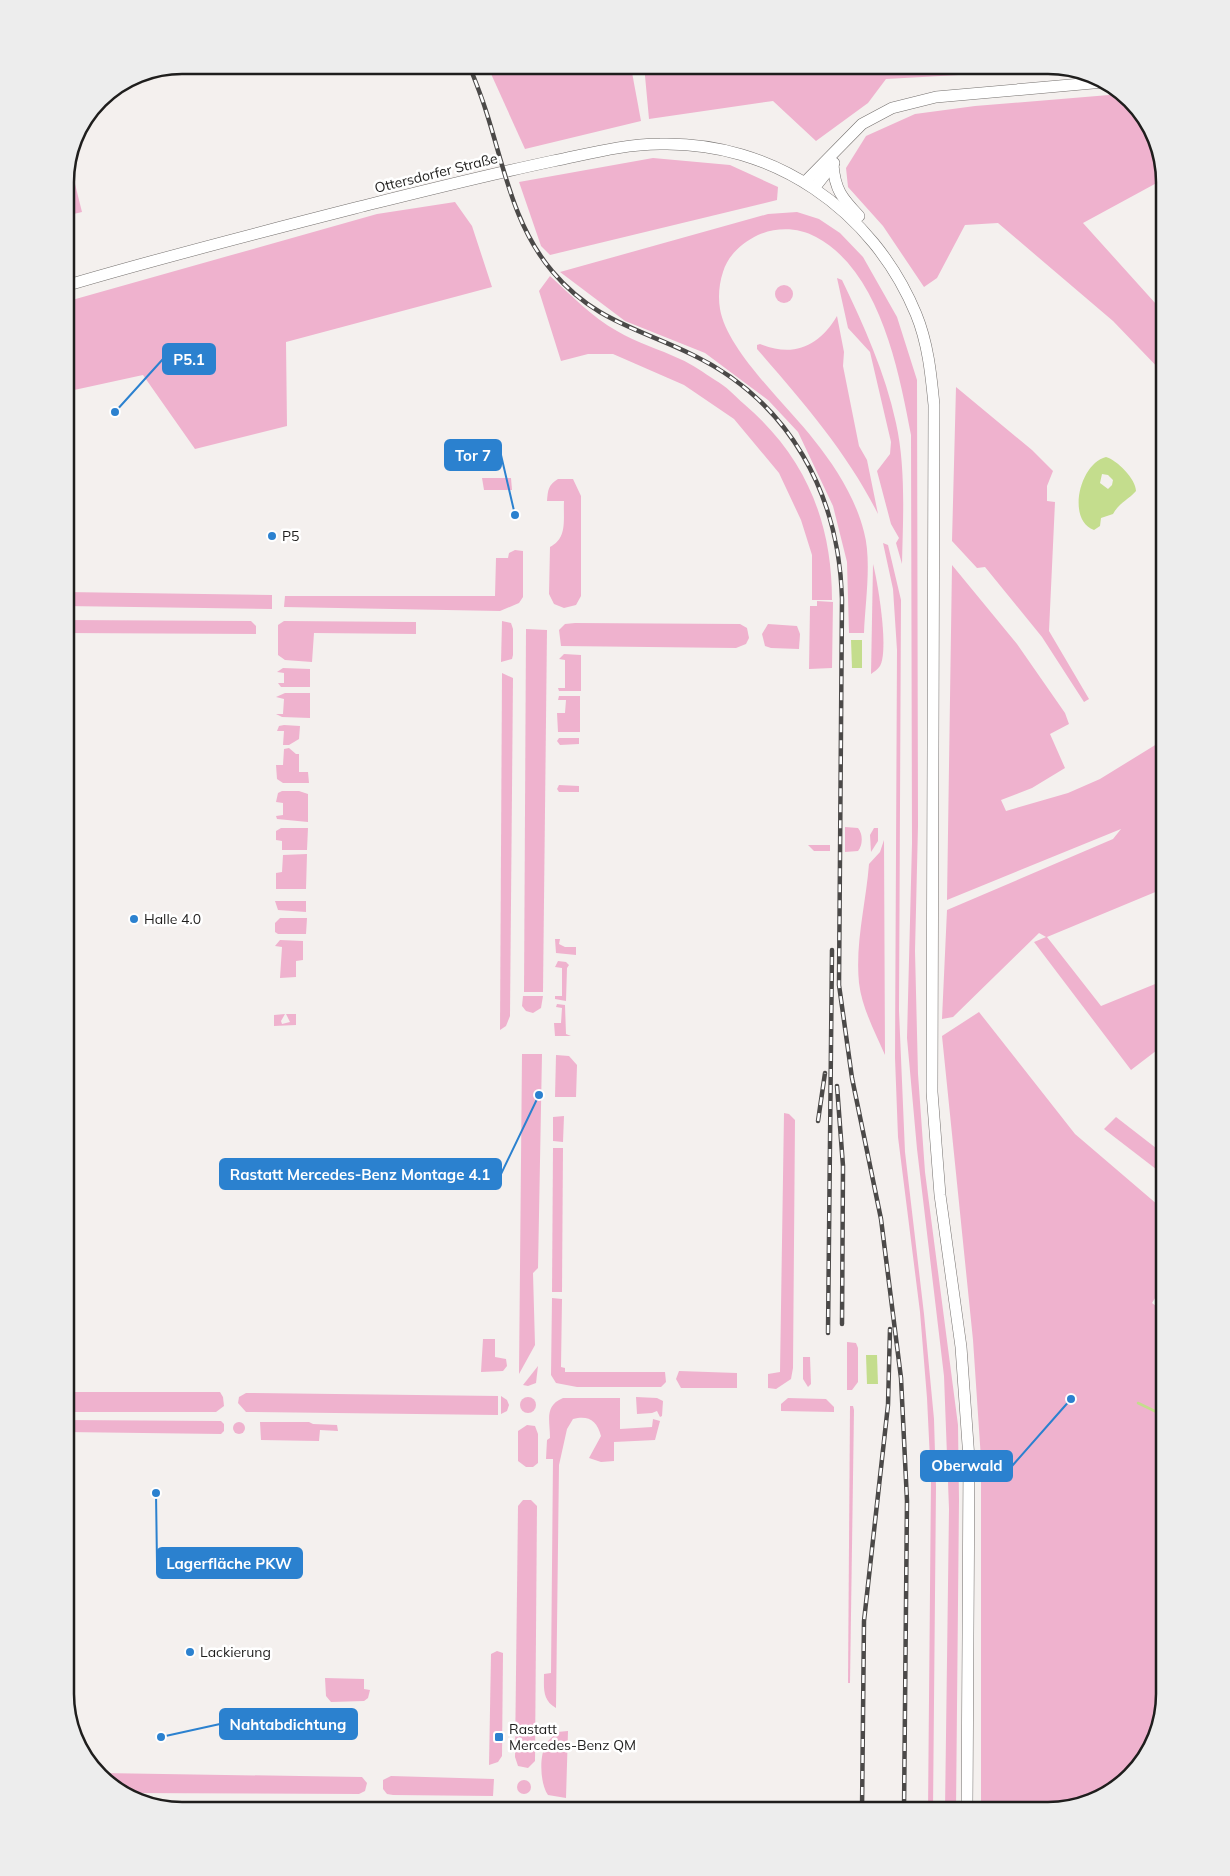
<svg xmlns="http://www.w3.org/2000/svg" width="1230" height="1876" viewBox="0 0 1230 1876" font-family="Mulish,sans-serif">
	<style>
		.green { fill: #efb2ce }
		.water { fill: #c4dd8d; fill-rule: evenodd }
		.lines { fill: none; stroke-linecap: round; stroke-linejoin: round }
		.stream { stroke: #c4dd8d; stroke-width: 2.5 }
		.tertiary-casing { stroke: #74706e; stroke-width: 12 }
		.tertiary { stroke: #fff; stroke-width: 11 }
		.rail-casing { stroke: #4b4948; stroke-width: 4.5 }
		.rail { stroke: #fff; stroke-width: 2.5; stroke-dasharray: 8; stroke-linecap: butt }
		.poi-dot { fill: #2b81cf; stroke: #fff; stroke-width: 2 }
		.labels { text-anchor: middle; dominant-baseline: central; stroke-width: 5; stroke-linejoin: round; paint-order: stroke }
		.street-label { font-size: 14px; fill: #1f1e1d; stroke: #fff }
		.poi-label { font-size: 14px; fill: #1f1e1d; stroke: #fff; text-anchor: start }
		.rim { fill: none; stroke: #1f1e1d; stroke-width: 2.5 }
		.leader { fill: none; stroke: #2b81cf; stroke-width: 2 }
		.callout-dot { fill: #2b81cf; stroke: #fff; stroke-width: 2 }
		.callout { fill: #2b81cf; stroke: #2b81cf; stroke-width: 2 }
		.callout-label { font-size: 15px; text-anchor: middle; font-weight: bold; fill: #fff }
	</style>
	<rect width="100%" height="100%" fill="#f4f0ee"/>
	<g class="green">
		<polygon points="487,65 631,67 641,121 525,149"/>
		<polygon points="644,65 1056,65 1067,69 886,79 868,103 816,141 773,101 649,119"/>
		<polygon points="1121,94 1153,130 1164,179 1083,223 1165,314 1165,375 1113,321 998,223 965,225 937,278 924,287 883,226 848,187 846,168 866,136 915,114 975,106"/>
		<polygon points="653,158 730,165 778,187 777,200 550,255 541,246 519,182"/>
		<polygon points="69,160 82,212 65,216 65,175"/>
		<polygon points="455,202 472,226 492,287 286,342 287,426 195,449 143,375 65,392 65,302 377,214"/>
		<path d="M797,212l22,7 21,14 23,24 34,60 20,63 1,446 -3,125 3,123 7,98 33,253 1,75 -3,311h-11l4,-302 -5,-133 -27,-227 -10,-111 5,-195 -1,-408c-12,-64 -31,-164 -95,-198 -18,-10 -40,-10 -58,-2 -16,8 -30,20 -35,37 -4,12 -5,25 -3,37 7,42 68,97 94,131 21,26 42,59 50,92 8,29 1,71 0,101h-15l-2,-71 -14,-56 -35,-74 -30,-32 -63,-47 -80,-32 -65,-49 208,-58z"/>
		<path d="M550,276c21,19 42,41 67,55 20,12 42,18 63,28 12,5 24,14 35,21 11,6 20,16 29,24 61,52 88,117 88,196h-20v-45l-11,-35 -22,-47 -45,-54 -50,-34 -71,-31h-25l-27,7 -22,-70z"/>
		<path d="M837,278l5,2c22,46 43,92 54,143 10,45 7,95 6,141l-6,-21 3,-5 -8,-14 -14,-53 13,-17 1,-12 -21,-90 -22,-24z"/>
		<circle cx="784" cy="294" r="9"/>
		<path d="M837,316l7,36 -1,14 16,80 8,14 11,54c-31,-62 -76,-113 -121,-165v-4l3,-1c34,14 59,2 77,-28z"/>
		<polygon points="956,387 1032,450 1053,471 1047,486 1047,501 1055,502 1049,631 1089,699 1084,702 1042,637 985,567 977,568 952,541"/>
		<polygon points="482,478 511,478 512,490 484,490"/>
		<path d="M558,479h15l8,17v100l-5,9 -12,3 -10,-4 -5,-10 1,-47c18,-9 13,-28 14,-46h-17c1,-11 1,-16 11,-22z"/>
		<polygon points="883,543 888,545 901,600 899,1011 905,1152 924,1314 934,1419 936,1487 933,1811 928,1811 931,1480 927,1398 920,1312 898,1137 895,1058 897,650 893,589"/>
		<polygon points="515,550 523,551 523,597 519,603 500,611 284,607 285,596 495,596 496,558 508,558 509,553"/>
		<path d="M873,564c5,19 16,86 7,102 -2,3 -6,6 -9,8z"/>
		<polygon points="952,565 1017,644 1065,713 1069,724 1050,734 1065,768 1032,788 1001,800 1006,811 1068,793 1100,779 1165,739 1165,888 1047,937 1101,1006 1165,980 1165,1044 1131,1070 1034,942 1046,937 1039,933 953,1017 942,1019 947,910 1113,839 1121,829 947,900"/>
		<polygon points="65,592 272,595 272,609 65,606"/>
		<polygon points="817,601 833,602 832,668 809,669 810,606 817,606"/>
		<polygon points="65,620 251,621 256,626 256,634 65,633"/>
		<polygon points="284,621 416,622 416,634 314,633 312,662 285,660 278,655 278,625"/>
		<polygon points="502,621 511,623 513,629 513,655 512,659 501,662"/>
		<polygon points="575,623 740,624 747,628 749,638 746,644 736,648 561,646 559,630 565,624"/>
		<polygon points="768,624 797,626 800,634 799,649 771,648 765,646 762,634"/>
		<polygon points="526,629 547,630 543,992 524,992"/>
		<polygon points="564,654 581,655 581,691 559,691 558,688 565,688 565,660 559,659"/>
		<polygon points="283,668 310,669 310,687 281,687 278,683 284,683 284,673 277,672"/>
		<polygon points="502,673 513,678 510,1016 506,1026 500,1030"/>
		<polygon points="285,693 310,693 310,718 282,717 276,714 283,714 284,699 276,697"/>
		<polygon points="559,696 580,696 580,732 558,732 557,713 565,713 566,700 558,700"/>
		<polygon points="284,725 300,726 299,739 289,745 283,745 284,731 277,731 279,726"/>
		<polygon points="559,738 579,738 579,744 560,745 557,741"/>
		<polygon points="289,748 296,754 299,754 299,772 308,772 309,783 283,783 277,779 276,765 283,765 284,749"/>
		<polygon points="559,785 579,786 579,792 559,792 557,789"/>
		<polygon points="282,791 299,791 308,794 308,822 277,819 276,816 283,815 283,803 276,802 278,793"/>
		<path d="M845,827l13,1c5,6 5,17 0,23l-13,1z"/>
		<polygon points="281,828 308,828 307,850 282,850 282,841 276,840 276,831"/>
		<polygon points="874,828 878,828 878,841 871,852 870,835"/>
		<path d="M884,840l1,215c-10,-23 -23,-47 -26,-72 -4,-40 7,-80 10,-119l11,-12z"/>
		<polygon points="808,845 830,845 830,851 814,851"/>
		<polygon points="307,854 306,889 276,889 276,873 282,872 283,855"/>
		<polygon points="275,901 306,901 306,912 278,910"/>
		<polygon points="280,918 307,918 306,934 278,934 275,932 275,923"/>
		<polygon points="560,939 559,944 565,947 576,947 576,955 556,953 555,939"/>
		<polygon points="280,940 303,941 303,960 296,961 296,977 280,978 282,947 275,946"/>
		<polygon points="558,961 566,962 569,965 567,968 566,1001 555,999 555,996 562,996 562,968 555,967"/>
		<polygon points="523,996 543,996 541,1008 533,1013 526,1011 522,1006"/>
		<polygon points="557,1004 565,1005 566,1034 571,1036 555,1036 554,1023 561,1023 562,1008 556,1007"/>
		<polygon points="979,1012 1075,1134 1165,1211 1165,1282 1152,1303 1165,1313 1165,1694 1145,1759 1100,1799 1048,1811 981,1811 981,1459 973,1340 942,1036"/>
		<polygon points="285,1014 281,1021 282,1024 290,1022 286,1014 296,1014 296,1025 274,1026 274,1015"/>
		<polygon points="522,1054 542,1054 538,1268 533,1273 535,1345 519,1374"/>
		<polygon points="556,1055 569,1056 577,1065 576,1097 555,1097"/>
		<polygon points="784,1113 789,1114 795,1120 793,1368 791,1379 776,1389 768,1388 768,1374 780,1372"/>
		<polygon points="564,1116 563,1142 553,1141 553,1117"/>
		<polygon points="1116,1117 1165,1155 1165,1176 1104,1129"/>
		<polygon points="553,1148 563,1148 562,1292 552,1292"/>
		<polygon points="552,1298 562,1299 561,1367 565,1368 565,1372 665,1372 666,1382 661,1387 577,1387 556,1383 551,1375"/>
		<polygon points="483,1339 495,1339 495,1357 506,1359 507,1366 503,1371 481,1372"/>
		<polygon points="847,1342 856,1343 858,1348 858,1382 852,1390 847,1390"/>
		<polygon points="803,1357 810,1357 811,1384 808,1387 803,1379"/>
		<polygon points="538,1366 536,1383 528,1386 523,1385"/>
		<polygon points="679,1371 737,1373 737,1388 681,1388 676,1379"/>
		<polygon points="65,1392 220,1392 223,1397 224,1406 216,1412 65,1412"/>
		<polygon points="246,1393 498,1396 498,1415 246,1412 238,1403 239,1397"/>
		<polygon points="501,1396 507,1400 509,1405 507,1411 501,1414"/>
		<polygon points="636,1397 657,1398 663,1401 662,1416 660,1417 657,1411 652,1413 637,1414"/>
		<circle cx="528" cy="1405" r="8"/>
		<path d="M563,1398h57v31l32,-2 1,-8 7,2 -5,19 -41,2v19l-13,1 -12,-4 12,-22c-4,-16 -13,-21 -28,-17l-6,10 -8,36 -3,243c-14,-8 -12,-20 -12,-34l7,-1 2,-214h-7l1,-19 3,-2c0,-18 -6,-32 13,-40z"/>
		<polygon points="788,1398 826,1399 834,1407 834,1412 781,1411 781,1404"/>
		<polygon points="850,1406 853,1406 854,1410 850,1683 848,1683"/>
		<polygon points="65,1420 221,1421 224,1424 224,1431 221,1434 65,1432"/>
		<circle cx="239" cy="1428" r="6"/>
		<polygon points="260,1422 309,1422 313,1424 337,1425 338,1431 320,1430 319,1441 261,1440"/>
		<polygon points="527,1425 535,1426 538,1434 538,1463 533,1467 526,1467 518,1461 518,1431"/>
		<polygon points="523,1500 531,1500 537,1506 535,1761 528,1768 518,1766 515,1757 518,1506"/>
		<polygon points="497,1651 503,1653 502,1756 498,1762 489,1765 491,1654"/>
		<polygon points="325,1678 364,1679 364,1689 370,1690 368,1698 364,1701 331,1702 326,1696"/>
		<path d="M568,1731l-2,67 -18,-3c-8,-11 -9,-39 -2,-51 2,-4 8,-8 11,-12z"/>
		<polygon points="101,1773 362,1777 367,1783 365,1791 359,1794 121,1793"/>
		<polygon points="391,1776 494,1779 493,1796 393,1795 387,1794 383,1789 383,1780"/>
		<circle cx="524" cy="1787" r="7"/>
	</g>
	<g class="water">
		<path d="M1106,457c11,3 30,22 30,34 -8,9 -17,12 -23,23l-12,4 -1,8 -6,4c-28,-10 -14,-67 12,-73zM1102,474l6,1 5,5 -1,5 -4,4 -8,-6z"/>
		<polygon points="851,640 862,640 862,668 852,668"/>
		<polygon points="866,1355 877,1355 878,1384 867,1384"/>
	</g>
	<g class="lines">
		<polyline class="stream" points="1138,1403 1165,1416"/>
		<defs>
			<g id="tertiary">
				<path d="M833,165c2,25 9,33 26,51"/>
				<polyline points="805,182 862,124 892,108 936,97 1104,82"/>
				<polyline points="815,187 834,163"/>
				<path d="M65,286c101,-30 204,-56 306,-82 60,-15 121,-30 182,-43 35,-7 71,-17 107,-17 113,-3 213,66 256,170 12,29 15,60 18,91l-2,687 8,103 21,152 8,112 -2,352"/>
			</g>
		</defs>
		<use href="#tertiary" class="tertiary-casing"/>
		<use href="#tertiary" class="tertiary"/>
		<defs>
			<g id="rail">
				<path d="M469,65c6,15 12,30 17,46 18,55 27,114 66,160 42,50 86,57 141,84 97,47 146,139 149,244l-3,386 13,93 29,141 20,159 6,123 -3,310"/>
				<polyline points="837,1086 843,1166 842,1324"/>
				<polyline points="818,1121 825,1073"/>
				<polyline points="828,1333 832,950"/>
				<polyline points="862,1811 864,1621 888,1405 890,1329"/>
			</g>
		</defs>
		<use href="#rail" class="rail-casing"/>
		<use href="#rail" class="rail"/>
	</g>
	<g class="poi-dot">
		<circle cx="272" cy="536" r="5"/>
		<circle cx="134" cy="919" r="5"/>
		<circle cx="190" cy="1652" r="5"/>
		<rect x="494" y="1732" width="10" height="10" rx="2.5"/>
	</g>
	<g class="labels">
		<g class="street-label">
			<text transform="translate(436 173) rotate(-14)">Ottersdorfer Straße</text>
		</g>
		<g class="poi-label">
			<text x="282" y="536">P5</text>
			<text x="144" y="919">Halle 4.0</text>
			<text x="200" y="1652">Lackierung</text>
			<text x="509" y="1729">Rastatt<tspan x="509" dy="16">Mercedes-Benz QM</tspan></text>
		</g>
	</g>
	<path d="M0 0H1230V1876H0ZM182 74H1048A108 108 0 0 1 1156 182V1694A108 108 0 0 1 1048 1802H182A108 108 0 0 1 74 1694V182A108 108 0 0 1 182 74Z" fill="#ededed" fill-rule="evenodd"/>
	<path class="rim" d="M182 74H1048A108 108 0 0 1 1156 182V1694A108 108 0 0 1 1048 1802H182A108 108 0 0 1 74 1694V182A108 108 0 0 1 182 74Z"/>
	<path class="leader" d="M115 412L163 359M515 515L501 455M539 1095L501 1174M1071 1399L1012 1466M156 1493L157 1563M161 1737L220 1724"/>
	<g class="callout-dot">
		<circle cx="115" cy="412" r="5"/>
		<circle cx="515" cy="515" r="5"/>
		<circle cx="539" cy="1095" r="5"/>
		<circle cx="1071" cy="1399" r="5"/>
		<circle cx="156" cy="1493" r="5"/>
		<circle cx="161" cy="1737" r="5"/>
	</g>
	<g class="callout">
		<rect x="163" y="344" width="52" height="30" rx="5"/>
		<rect x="445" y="440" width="56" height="30" rx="5"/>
		<rect x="220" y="1159" width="281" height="30" rx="5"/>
		<rect x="921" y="1451" width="91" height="30" rx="5"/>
		<rect x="157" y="1548" width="145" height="30" rx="5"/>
		<rect x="220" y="1709" width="137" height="30" rx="5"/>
	</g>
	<g class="callout-label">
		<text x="189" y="365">P5.1</text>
		<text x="473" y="461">Tor 7</text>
		<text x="360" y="1180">Rastatt Mercedes-Benz Montage 4.1</text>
		<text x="967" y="1471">Oberwald</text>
		<text x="229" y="1569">Lagerfläche PKW</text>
		<text x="288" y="1730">Nahtabdichtung</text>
	</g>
</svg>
